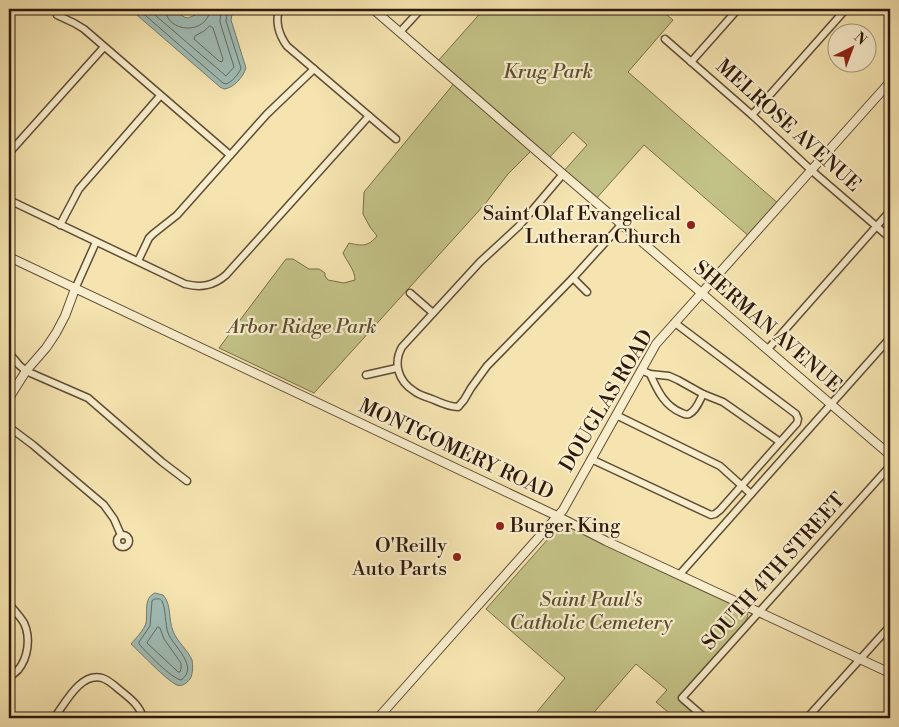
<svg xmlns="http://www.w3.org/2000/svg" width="899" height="727" viewBox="0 0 899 727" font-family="'Libre Bodoni',serif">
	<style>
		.green { fill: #c3c286; stroke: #786e48 }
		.water { fill: #a0bcb5; stroke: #727b71 }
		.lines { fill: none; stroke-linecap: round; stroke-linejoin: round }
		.shore { stroke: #666a60; stroke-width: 1 }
		.minor-casing { stroke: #5f4c34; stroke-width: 9 }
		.tertiary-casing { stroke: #5f4c34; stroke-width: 10 }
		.minor { stroke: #f8edcc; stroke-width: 6 }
		.tertiary { stroke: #f8edcc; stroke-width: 8 }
		.poi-dot { fill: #8f2418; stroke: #f8edcc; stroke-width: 2 }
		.labels { text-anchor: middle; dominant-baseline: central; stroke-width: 4.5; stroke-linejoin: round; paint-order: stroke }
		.park-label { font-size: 20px; font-style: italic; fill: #5a4c30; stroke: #f8edcc }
		.street-label { font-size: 20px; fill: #2d190b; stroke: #f8edcc }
		.poi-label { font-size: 20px; fill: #2d190b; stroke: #f8edcc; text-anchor: end }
	</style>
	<rect width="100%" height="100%" fill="#f5e4b0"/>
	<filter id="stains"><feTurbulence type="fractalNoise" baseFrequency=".004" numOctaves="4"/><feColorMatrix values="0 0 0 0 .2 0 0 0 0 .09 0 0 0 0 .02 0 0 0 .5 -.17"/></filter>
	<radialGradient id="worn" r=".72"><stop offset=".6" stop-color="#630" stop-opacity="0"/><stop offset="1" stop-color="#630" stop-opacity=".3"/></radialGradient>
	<g class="green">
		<polygon points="484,9 660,9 673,20 628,72 780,205 751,238 644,145 595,200 563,172 587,145 573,132 549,158 438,61"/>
		<path d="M456,81l76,69 -24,24 -23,30 -171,189 -95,-45 67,-89h7l16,10h10l6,4v3l3,4 16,3 11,-3c0,-10 -8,-18 -12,-27l6,-10c13,3 19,4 28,-7l-7,-9 -7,-13 1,-22z"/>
		<path d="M563,526h6l178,84c2,6 0,9 -3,13l-66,76 22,19h-31l1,-3 -2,-3 -12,-10 11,-12 -31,-26 -47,54h-57l33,-40 -79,-69 70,-79z"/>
	</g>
	<g class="water">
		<path d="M130,9h44l10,8 4,1 7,-3 5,-6h33l-2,11 15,48c-3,9 -12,20 -22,21l-4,-2z"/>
		<path d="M155,593l8,2c9,10 5,24 10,36 4,11 15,19 19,29 1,6 1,14 -2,19 -3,4 -8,8 -13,6 -10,-4 -36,-32 -46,-41 5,-6 13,-14 15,-21 2,-10 -3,-25 9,-30z"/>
	</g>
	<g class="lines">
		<g class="shore">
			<path d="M138,9l85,74 3,1c6,-2 13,-10 15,-16l-15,-47 2,-12"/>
			<polyline points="148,9 226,76 234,67 220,22 221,9"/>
			<path d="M165,9c2,25 43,26 45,0"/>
			<polygon points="210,26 213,28 223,59 222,62 219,61 194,39 195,36 204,31"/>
			<path d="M155,599c3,0 5,-1 7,2 4,8 3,23 6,32 5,13 32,34 13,47 -10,-2 -34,-27 -42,-36v-2l11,-16 2,-25z"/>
			<polygon points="158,627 160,628 164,639 181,663 181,669 180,672 178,672 175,669 147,643 148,641"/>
		</g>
		<defs>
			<g id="minor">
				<path d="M279,9c-4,14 0,26 8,37l109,93"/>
				<polyline points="57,15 74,23 84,29 230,155"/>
				<polyline points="400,32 421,9"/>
				<polyline points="665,39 752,115 811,170 890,238"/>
				<polyline points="691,62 738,9"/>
				<polyline points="752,115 846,9"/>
				<polyline points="9,153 104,47"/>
				<path d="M563,174l-44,52 -39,36 -78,85c-9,16 -4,34 12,44 5,4 12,6 18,8 9,4 17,8 26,8l6,-7 7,-12 16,-22 86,-88 48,-53"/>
				<path d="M9,200l176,84c16,4 28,2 41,-9l143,-159"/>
				<polyline points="60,225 79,189 160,96"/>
				<polyline points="138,261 149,238 153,234 177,215 267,114 314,69"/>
				<polyline points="573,278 587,292"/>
				<polyline points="75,289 96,242"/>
				<polyline points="410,293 433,313"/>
				<polyline points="768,349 890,211"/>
				<polyline points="9,353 19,365 26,371 88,398 162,462 187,481"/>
				<polyline points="641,370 650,374 669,376 678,380 703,394 723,402 780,442"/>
				<path d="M650,374c7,15 14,32 32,39 2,1 5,2 7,1 7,-3 11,-14 14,-20"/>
				<polyline points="366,375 397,368"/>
				<polyline points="616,415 720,466 751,494"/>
				<polyline points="9,427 33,445 104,505 114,519 121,535"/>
				<polyline points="591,459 711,515 715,514 720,510 797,423 798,419 796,414 675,323"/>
				<circle cx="123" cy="541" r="6"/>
				<polyline points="680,574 890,338"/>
				<path d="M9,604c5,6 11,12 15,19 7,15 4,35 -6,47 -3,3 -6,5 -9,8"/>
				<path d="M54,718c11,-14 26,-46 48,-40 7,2 14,9 19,13 10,8 19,15 22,27"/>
				<polyline points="705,718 682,698 890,466"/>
				<polyline points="807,718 890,626"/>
			</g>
			<g id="tertiary">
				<polyline points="373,9 563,174 890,455"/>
				<polyline points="9,257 557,516 606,541 890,673"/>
				<polyline points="9,398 26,371 46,348 56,333 65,316 75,289"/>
				<polyline points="378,718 563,510 656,344 890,82"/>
			</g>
		</defs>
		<use href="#minor" class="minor-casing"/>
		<use href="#tertiary" class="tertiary-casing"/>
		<use href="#minor" class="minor"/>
		<use href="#tertiary" class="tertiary"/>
	</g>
	<g class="poi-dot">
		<circle cx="691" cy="225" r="5"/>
		<circle cx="500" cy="526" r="5"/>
		<circle cx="457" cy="557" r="5"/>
	</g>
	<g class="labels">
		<g class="park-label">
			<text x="548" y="72">Krug Park</text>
			<text x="302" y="327">Arbor Ridge Park</text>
			<text x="591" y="600">Saint Paul's<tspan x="591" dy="23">Catholic Cemetery</tspan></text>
		</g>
		<g class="street-label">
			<text transform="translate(788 126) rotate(42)">MELROSE AVENUE</text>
			<text transform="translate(767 327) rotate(41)">SHERMAN AVENUE</text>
			<text transform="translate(607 401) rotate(-59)">DOUGLAS ROAD</text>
			<text transform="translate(456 450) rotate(25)">MONTGOMERY ROAD</text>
			<text transform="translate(774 572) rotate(-48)">SOUTH 4TH STREET</text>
		</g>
		<g class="poi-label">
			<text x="681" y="214">Saint Olaf Evangelical<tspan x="681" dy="23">Lutheran Church</tspan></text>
			<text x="510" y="526" text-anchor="start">Burger King</text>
			<text x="447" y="546">O'Reilly<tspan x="447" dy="23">Auto Parts</tspan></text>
		</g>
	</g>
	<rect width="899" height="727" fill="none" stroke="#f5e4b0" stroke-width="30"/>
	<rect x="10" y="10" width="879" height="707" fill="none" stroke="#2d190b" stroke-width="2.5"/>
	<rect x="15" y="15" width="869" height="697" fill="none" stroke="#2d190b"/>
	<g transform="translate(852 48) rotate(42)"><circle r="24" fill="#f8edcc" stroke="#a7987f"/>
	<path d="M0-4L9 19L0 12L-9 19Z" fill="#8f2418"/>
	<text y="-8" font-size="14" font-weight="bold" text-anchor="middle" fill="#2d190b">N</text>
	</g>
	<rect width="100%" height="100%" filter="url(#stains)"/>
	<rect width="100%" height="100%" fill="url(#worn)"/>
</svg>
